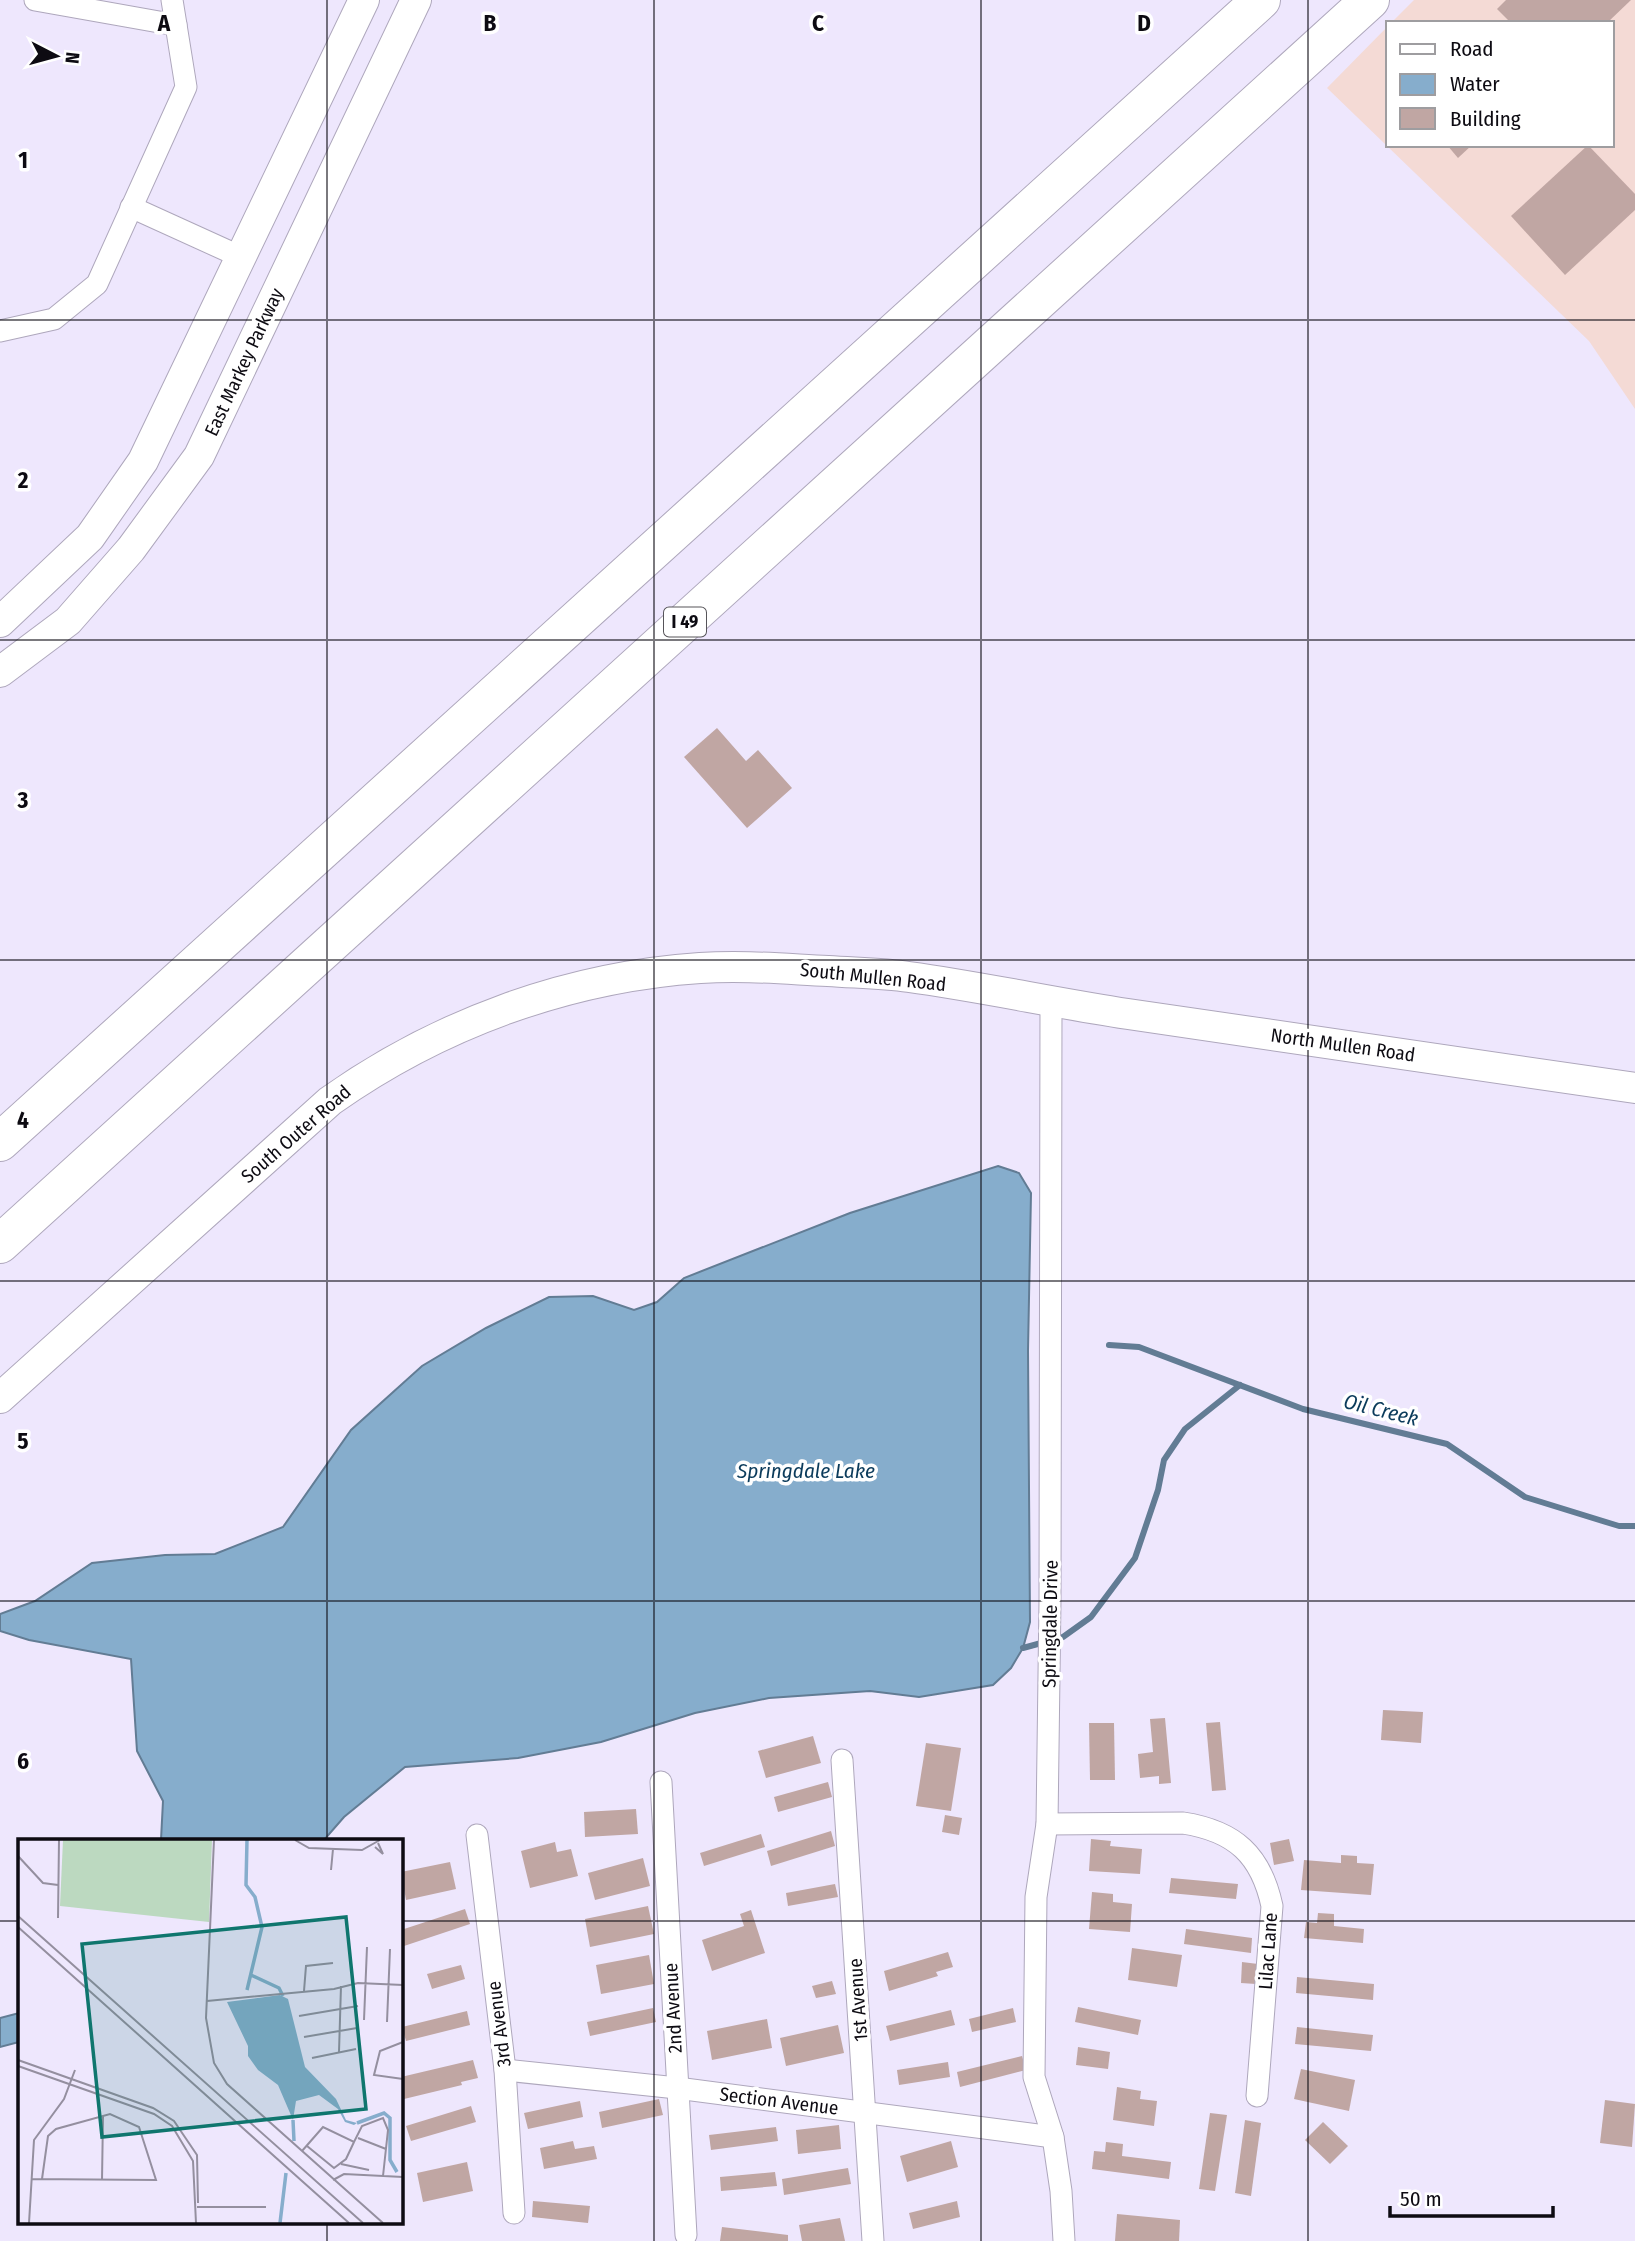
<svg xmlns="http://www.w3.org/2000/svg" width="1635" height="2241" viewBox="0 0 1635 2241" font-family="'Fira Sans Condensed',sans-serif">
	<style>
		.commercial { fill: #f4dad5 }
		.water { fill: #86adcc; stroke: #627c94; stroke-width: 2 }
		.lines { fill: none; stroke-linecap: round; stroke-linejoin: round }
		.stream { stroke: #627c94; stroke-width: 6 }
		.building { fill: #c0a6a3 }
		.street-casing { stroke: #aea7bc; stroke-width: 23 }
		.secondary-casing { stroke: #aea7bc; stroke-width: 32 }
		.highway-casing { stroke: #aea7bc; stroke-width: 40 }
		.street { stroke: #fff; stroke-width: 21 }
		.secondary { stroke: #fff; stroke-width: 30 }
		.highway { stroke: #fff; stroke-width: 38 }
		.grid { fill: none; stroke: #0d0b12; stroke-width: 2; stroke-opacity: 0.55 }
		.labels { text-anchor: middle; dominant-baseline: central; stroke-width: 7; stroke-linejoin: round; paint-order: stroke }
		.shield { fill: #fff; stroke: #565459; stroke-width: 2 }
		.shield-label { font-size: 18px; font-weight: bold; fill: #0d0b12 }
		.street-label { font-size: 19px; fill: #0d0b12; stroke: #fff }
		.water-label { font-size: 21px; font-style: italic; fill: #0b3b5b; stroke: #fff }
		.inset-river { fill: none; stroke: #86adcc; stroke-width: 3.5 }
		.inset-road { fill: none; stroke: #948f9f; stroke-width: 2 }
		.view { fill: #0f766e; fill-opacity: 0.15; stroke: #0f766e; stroke-width: 3.5 }
		.inset-edge { fill: none; stroke: #0d0b12; stroke-width: 3.5 }
		.grid-label { font-size: 23px; text-anchor: middle; font-weight: bold; fill: #0d0b12; stroke: #fff; stroke-width: 7; stroke-linejoin: round; paint-order: stroke }
	</style>
	<rect width="100%" height="100%" fill="#eee7fd"/>
	<polygon class="commercial" points="1414,0 1635,0 1635,409 1589,341 1327,88 1388,26 1388,145 1612,145 1612,23 1391,23"/>
	<g class="water">
		<polygon points="998,1166 1019,1173 1031,1193 1028,1351 1030,1622 1023,1648 1011,1668 993,1685 919,1697 870,1691 769,1698 695,1713 601,1742 518,1758 405,1767 344,1817 324,1840 161,1840 163,1801 137,1751 131,1659 29,1640 0,1631 0,1614 35,1601 92,1563 165,1555 215,1554 283,1527 351,1430 422,1366 486,1328 549,1297 593,1296 634,1310 657,1302 684,1278 850,1213"/>
		<polygon points="19,2013 19,2042 0,2047 0,2018"/>
	</g>
	<g class="lines">
		<g class="stream">
			<polyline points="1109,1345 1139,1347 1303,1409 1447,1444 1525,1497 1619,1526 1635,1526"/>
			<polyline points="1055,1639 1063,1637 1091,1617 1135,1558 1158,1490 1164,1460 1185,1429 1240,1385"/>
			<polyline points="1023,1648 1045,1642"/>
		</g>
	</g>
	<g class="building">
		<polygon points="1506,0 1631,0 1607,23 1511,23 1497,9"/>
		<polygon points="1447,145 1472,145 1458,158"/>
		<polygon points="1588,145 1635,194 1635,210 1565,275 1511,216"/>
		<polygon points="717,728 746,761 758,750 792,788 747,828 684,757"/>
		<polygon points="1383,1710 1423,1712 1421,1743 1381,1740"/>
		<polygon points="1165,1718 1171,1783 1159,1784 1159,1776 1140,1778 1138,1754 1153,1752 1150,1719"/>
		<polygon points="1220,1722 1226,1790 1212,1791 1206,1723"/>
		<polygon points="1089,1723 1114,1723 1115,1780 1090,1780"/>
		<polygon points="813,1736 821,1763 766,1778 758,1751"/>
		<polygon points="926,1743 961,1748 951,1811 916,1806"/>
		<polygon points="828,1782 832,1797 778,1812 774,1797"/>
		<polygon points="636,1809 638,1834 585,1837 584,1812"/>
		<polygon points="945,1815 962,1818 959,1835 942,1832"/>
		<polygon points="831,1831 835,1846 771,1866 767,1851"/>
		<polygon points="761,1834 765,1847 704,1866 700,1853"/>
		<polygon points="1091,1839 1111,1841 1110,1846 1142,1849 1140,1874 1089,1871"/>
		<polygon points="1289,1839 1294,1861 1274,1865 1270,1843"/>
		<polygon points="555,1842 557,1852 571,1849 578,1876 530,1888 521,1851"/>
		<polygon points="1341,1855 1357,1856 1357,1863 1374,1864 1371,1895 1301,1890 1304,1860 1341,1863"/>
		<polygon points="643,1858 650,1886 595,1900 588,1873"/>
		<polygon points="450,1862 456,1889 406,1900 401,1872"/>
		<polygon points="1171,1878 1238,1884 1236,1899 1169,1893"/>
		<polygon points="835,1884 838,1897 788,1906 786,1893"/>
		<polygon points="1092,1892 1113,1894 1113,1902 1132,1904 1130,1932 1089,1929"/>
		<polygon points="648,1906 654,1934 590,1947 585,1919"/>
		<polygon points="465,1909 470,1924 401,1947 401,1930"/>
		<polygon points="751,1910 765,1953 712,1971 702,1940 744,1926 740,1914"/>
		<polygon points="1318,1913 1334,1914 1334,1926 1364,1929 1363,1943 1304,1938 1306,1922 1317,1923"/>
		<polygon points="1186,1929 1252,1938 1251,1953 1184,1944"/>
		<polygon points="1132,1948 1182,1955 1177,1987 1128,1980"/>
		<polygon points="948,1952 953,1967 936,1972 938,1976 889,1991 884,1971"/>
		<polygon points="649,1955 654,1984 601,1994 596,1965"/>
		<polygon points="1242,1962 1258,1964 1256,1984 1241,1983"/>
		<polygon points="461,1965 465,1979 432,1989 427,1974"/>
		<polygon points="1297,1977 1374,1984 1373,2000 1296,1993"/>
		<polygon points="832,1981 836,1994 816,1998 812,1986"/>
		<polygon points="1078,2007 1141,2020 1138,2035 1075,2022"/>
		<polygon points="653,2008 656,2022 590,2036 587,2022"/>
		<polygon points="1013,2008 1016,2022 972,2032 969,2019"/>
		<polygon points="951,2010 955,2025 890,2041 886,2026"/>
		<polygon points="467,2011 470,2025 406,2041 402,2027"/>
		<polygon points="767,2019 772,2048 712,2060 707,2031"/>
		<polygon points="838,2025 844,2053 786,2066 780,2038"/>
		<polygon points="1297,2027 1373,2035 1371,2051 1295,2044"/>
		<polygon points="1078,2047 1110,2052 1108,2069 1076,2065"/>
		<polygon points="1022,2056 1026,2070 960,2087 957,2072"/>
		<polygon points="473,2060 478,2078 461,2082 462,2085 404,2099 401,2077"/>
		<polygon points="948,2062 950,2077 899,2085 897,2070"/>
		<polygon points="1301,2069 1355,2080 1349,2111 1294,2099"/>
		<polygon points="1117,2087 1141,2091 1140,2099 1157,2101 1154,2126 1113,2120"/>
		<polygon points="659,2099 663,2115 602,2128 599,2112"/>
		<polygon points="1605,2100 1635,2104 1632,2147 1600,2143"/>
		<polygon points="580,2101 583,2117 528,2129 524,2113"/>
		<polygon points="471,2106 476,2122 411,2141 406,2126"/>
		<polygon points="1210,2113 1227,2115 1215,2191 1199,2189"/>
		<polygon points="1245,2120 1261,2123 1251,2196 1235,2193"/>
		<polygon points="1323,2122 1348,2146 1330,2164 1305,2140"/>
		<polygon points="839,2125 841,2149 798,2154 796,2130"/>
		<polygon points="776,2127 778,2141 711,2150 709,2135"/>
		<polygon points="573,2141 575,2149 594,2146 597,2159 544,2169 540,2148"/>
		<polygon points="951,2141 958,2167 907,2182 900,2156"/>
		<polygon points="1106,2142 1123,2144 1122,2156 1171,2162 1169,2179 1092,2169 1094,2151 1105,2152"/>
		<polygon points="467,2162 473,2191 423,2202 417,2173"/>
		<polygon points="848,2168 851,2184 784,2195 782,2179"/>
		<polygon points="775,2172 777,2186 721,2191 720,2177"/>
		<polygon points="533,2201 590,2206 588,2223 532,2217"/>
		<polygon points="957,2201 960,2217 913,2229 909,2213"/>
		<polygon points="1117,2214 1180,2220 1179,2241 1115,2241"/>
		<polygon points="840,2218 845,2241 802,2241 799,2225"/>
		<polygon points="722,2227 788,2235 788,2241 720,2241"/>
	</g>
	<g class="lines">
		<defs>
			<g id="street">
				<polyline points="35,0 176,25"/>
				<polyline points="131,207 241,257"/>
				<polyline points="0,331 54,319 97,284 186,87 172,0"/>
				<polyline points="1051,1003 1050,1600 1047,1824 1036,1897 1034,2077 1053,2137 1061,2191 1064,2241"/>
				<polyline points="842,1760 873,2241"/>
				<polyline points="661,1782 686,2235"/>
				<path d="M1047,1824l136,-1c52,8 78,32 89,83l-15,190"/>
				<polyline points="477,1835 505,2070 514,2213"/>
				<polyline points="505,2070 677,2088 1053,2137"/>
			</g>
			<g id="secondary">
				<polyline points="0,622 90,537 143,461 364,0"/>
				<polyline points="0,672 68,621 131,549 199,456 416,0"/>
				<path d="M0,1398l330,-297c109,-77 237,-124 370,-133 43,-3 85,1 128,3 27,2 54,2 81,6 73,10 146,26 219,37 169,24 338,49 507,74"/>
			</g>
			<g id="highway">
				<polyline points="0,1142 1261,0"/>
				<polyline points="0,1244 1370,0"/>
			</g>
		</defs>
		<use href="#street" class="street-casing"/>
		<use href="#secondary" class="secondary-casing"/>
		<use href="#highway" class="highway-casing"/>
		<use href="#street" class="street"/>
		<use href="#secondary" class="secondary"/>
		<use href="#highway" class="highway"/>
	</g>
	<path class="grid" d="M327,0v1840M654,0v2241M981,0v2241M1308,0v2241M0,320h1635M0,640h1635M0,960h1635M0,1281h1635M0,1601h1635M0,1921h19M401,1921h1234M327,2222v19"/>
	<g class="labels">
		<rect class="shield" x="664" y="607.5" width="42" height="29" rx="5"/>
		<g class="shield-label">
			<text x="685" y="622">I 49</text>
		</g>
		<g class="street-label">
			<text transform="translate(244 362) rotate(-65)">East Markey Parkway</text>
			<text transform="translate(873 977) rotate(6)">South Mullen Road</text>
			<text transform="translate(1343 1045) rotate(8)">North Mullen Road</text>
			<text transform="translate(296 1134) rotate(-41)">South Outer Road</text>
			<text transform="translate(1050 1624) rotate(-89)">Springdale Drive</text>
			<text transform="translate(1268 1951) rotate(-86)">Lilac Lane</text>
			<text transform="translate(858 2000) rotate(-94)">1st Avenue</text>
			<text transform="translate(673 2008) rotate(-93)">2nd Avenue</text>
			<text transform="translate(499 2024) rotate(-97)">3rd Avenue</text>
			<text transform="translate(779 2101) rotate(7)">Section Avenue</text>
		</g>
		<g class="water-label">
			<text transform="translate(1381 1410) rotate(14)">Oil Creek</text>
			<text x="806" y="1471">Springdale Lake</text>
		</g>
	</g>
	<g transform="translate(18 1839)">
		<rect width="385" height="385" fill="#eee7fd"/>
		<path d="M45,1h149l-3,82 -149,-16z" fill="#bcd9c0"/>
		<path d="M262,156l8,4 17,68 31,32 10,21 11,3 -3,2 -9,-3 -7,-13 -19,-14 -23,6 -3,19 -15,-35 -20,-15 -10,-14v-10l-21,-44z" fill="#86adcc"/>
		<path class="inset-river" d="M233,136l28,13 4,8M229,151l15,-63 -7,-30 -9,-12 1,-45M275,281l1,21M339,284l27,-10 6,5v42l7,12M262,384l6,-50"/>
		<path class="inset-road" d="M196,1l-8,178 8,45 13,21 156,139M277,1l14,8 53,2 18,-10M357,8l8,7 -5,-11M0,17l25,27 15,2M313,31l2,-21M0,77l345,307M40,79l1,-78M0,88l331,296M286,152l2,-25 27,-3M189,162l127,-12 24,-6 45,2M281,177l59,-10M346,181l3,-73M369,183l3,-73M286,198l53,-9M385,203l-23,9 -6,24 29,4M321,213l2,-66M294,219l44,-9M0,221l135,48 21,13 23,34 1,48M0,227l136,48 18,12 21,35 3,62M340,299l28,11M289,307l27,22 12,-9 8,-17M284,312l21,-24 31,15 8,-16 21,-8 5,12 -5,46M323,325l28,6M13,340l125,1 -17,-53 -29,-13 -54,15 -8,7 -6,43M84,341l1,-64M315,341l11,-6 59,3M179,368h69M11,384l5,-83 30,-41 11,-29"/>
		<path class="view" d="M328,78l20,192 -264,28 -20,-193z"/>
		<rect width="385" height="385" class="inset-edge"/>
	</g>
	<g class="grid-label">
		<text x="164" y="31">A</text>
		<text x="490" y="31">B</text>
		<text x="818" y="31">C</text>
		<text x="1144" y="31">D</text>
		<text x="23" y="168">1</text>
		<text x="23" y="488">2</text>
		<text x="23" y="808">3</text>
		<text x="23" y="1128">4</text>
		<text x="23" y="1449">5</text>
		<text x="23" y="1769">6</text>
	</g>
	<rect x="1386" y="21" width="228" height="126" fill="#ffffff" stroke="#9e9da0" stroke-width="2"/>
	<rect x="1400" y="44" width="35" height="10" fill="#ffffff" stroke="#9e9da0" stroke-width="2"/>
	<text x="1450" y="56" font-size="21" fill="#0d0b12">Road</text>
	<rect x="1400" y="74" width="35" height="21" fill="#86adcc" stroke="#9e9da0" stroke-width="2"/>
	<text x="1450" y="91" font-size="21" fill="#0d0b12">Water</text>
	<rect x="1400" y="108" width="35" height="21" fill="#c0a6a3" stroke="#9e9da0" stroke-width="2"/>
	<text x="1450" y="126" font-size="21" fill="#0d0b12">Building</text>
	<g transform="translate(56 56) rotate(96)" stroke="#ffffff" stroke-width="5" paint-order="stroke">
	<path d="M0-5L12 26L0 18L-12 26Z" fill="#0d0b12"/>
	<text y="-10" font-size="19" font-weight="bold" text-anchor="middle" fill="#0d0b12">N</text>
	</g>
	<path d="M1390 2206v10h163v-10" fill="none" stroke="#0d0b12" stroke-width="3.5"/>
	<text x="1400" y="2206" font-size="21" fill="#0d0b12" stroke="#ffffff" stroke-width="5" paint-order="stroke">50 m</text>
</svg>
